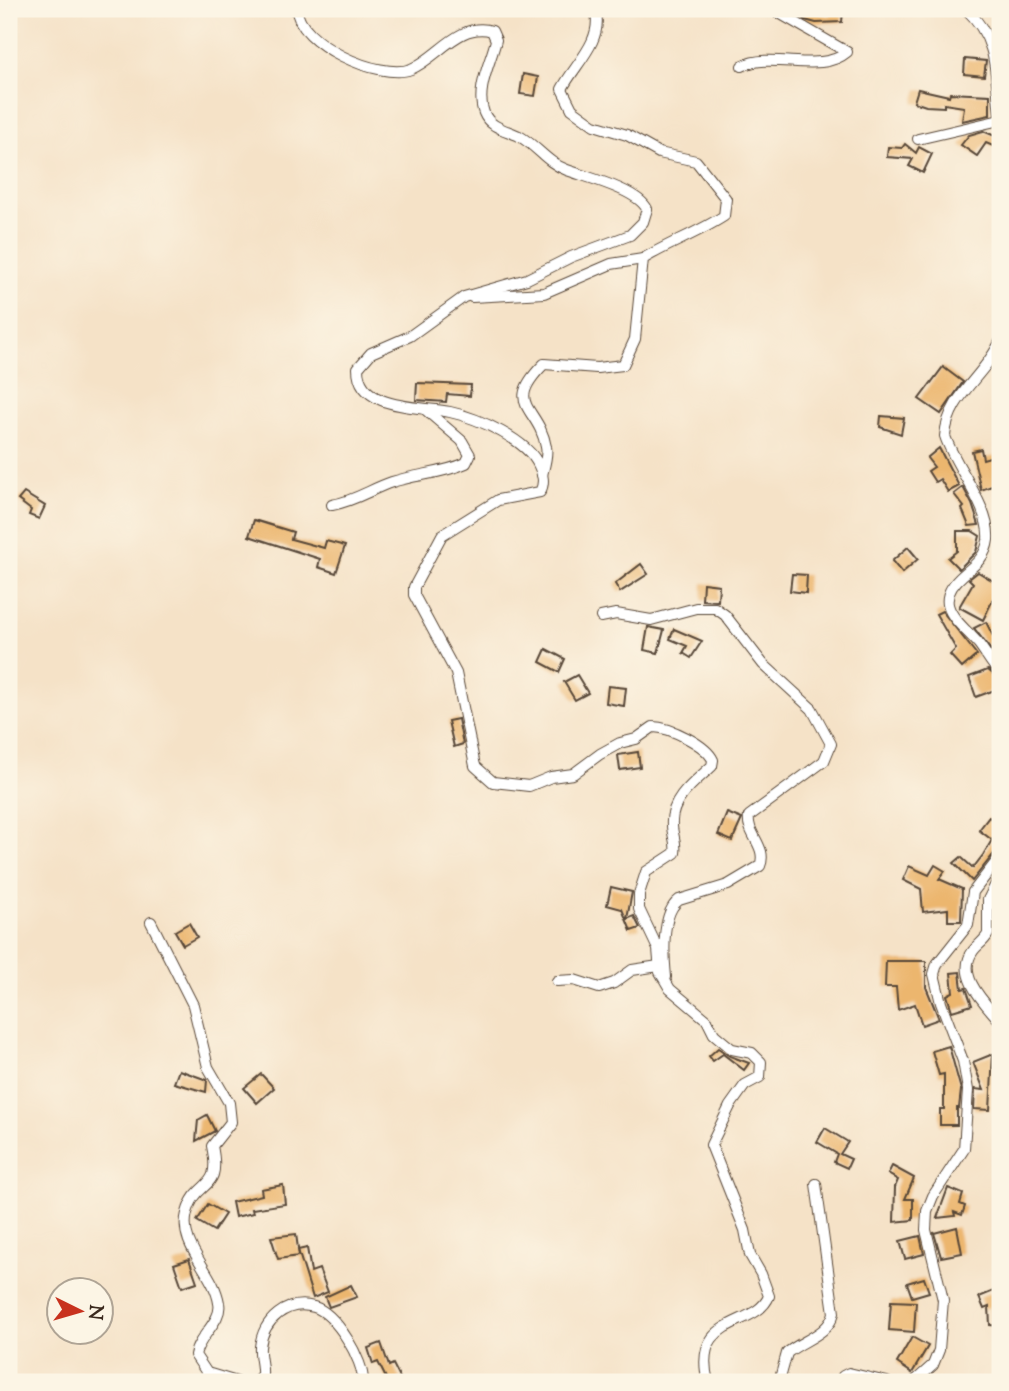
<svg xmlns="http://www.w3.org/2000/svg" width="1009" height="1391" viewBox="0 0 1009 1391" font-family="'Sorts Mill Goudy',serif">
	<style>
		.building { fill: #ecb66e }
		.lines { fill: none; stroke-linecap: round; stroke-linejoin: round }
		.minor-casing { stroke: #574637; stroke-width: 12 }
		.minor { stroke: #fff; stroke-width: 10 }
	</style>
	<rect width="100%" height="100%" fill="#fcf5e5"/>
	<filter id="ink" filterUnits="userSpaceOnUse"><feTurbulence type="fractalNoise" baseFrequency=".0143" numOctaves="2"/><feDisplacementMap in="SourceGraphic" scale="14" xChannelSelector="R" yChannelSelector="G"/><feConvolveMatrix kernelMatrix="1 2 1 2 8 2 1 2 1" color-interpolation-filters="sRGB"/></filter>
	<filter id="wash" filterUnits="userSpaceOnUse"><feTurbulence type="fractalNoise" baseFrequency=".00686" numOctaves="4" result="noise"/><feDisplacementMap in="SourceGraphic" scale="28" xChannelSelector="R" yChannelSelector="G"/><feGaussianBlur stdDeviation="1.57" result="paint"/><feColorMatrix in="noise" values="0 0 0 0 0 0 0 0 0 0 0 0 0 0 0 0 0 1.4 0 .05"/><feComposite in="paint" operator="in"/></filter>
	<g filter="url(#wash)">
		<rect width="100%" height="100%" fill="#f5e2c7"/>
		<g id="blocks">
			<g class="building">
				<polygon points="804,9 830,16 830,11 843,11 842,22 816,23 805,20 801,17"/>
				<polygon points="965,59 986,61 984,76 964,74"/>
				<polygon points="523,74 538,77 535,96 520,94"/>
				<polygon points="918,89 949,96 950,93 990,95 990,115 962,121 964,107 944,104 944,107 926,106 914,102"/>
				<polygon points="983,131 1000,138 1000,149 986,143 977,156 961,145 969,135"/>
				<polygon points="905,144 916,153 919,147 932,154 923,173 909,166 913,159 887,157 888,147 902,148"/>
				<polygon points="943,367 963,382 941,414 919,399"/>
				<polygon points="417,383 471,385 470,396 447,394 446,402 416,400"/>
				<polygon points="881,416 904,418 901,434 880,427"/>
				<polygon points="939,448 959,486 948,492 940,479 935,482 928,471 934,467 927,458"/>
				<polygon points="981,449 983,459 1000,454 1000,483 981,490 972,451"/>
				<polygon points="963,487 972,504 979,525 969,526 962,509 964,507 954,494"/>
				<polygon points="24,493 45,506 39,519 29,515 31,510 18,500"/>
				<polygon points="254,520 293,532 291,539 324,548 326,541 345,546 336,573 318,567 320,559 249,536"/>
				<polygon points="957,531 972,531 980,536 976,552 959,569 948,558 957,551"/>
				<polygon points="908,547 918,559 902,573 892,561"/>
				<polygon points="641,564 648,574 620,592 615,584"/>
				<polygon points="978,572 1000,585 983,620 959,607 973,583 969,579"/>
				<polygon points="792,574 807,575 806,593 790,591"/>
				<polygon points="703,583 719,585 718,601 702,600"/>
				<polygon points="942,611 977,655 962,668 950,655 956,649 936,614"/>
				<polygon points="986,622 1000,650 1000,662 974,628"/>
				<polygon points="648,627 664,630 658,653 644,650"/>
				<polygon points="674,629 702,641 691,658 683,653 687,646 670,639"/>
				<polygon points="546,649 565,659 559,672 540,662"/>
				<polygon points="988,670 1000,680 1000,688 976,697 969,677"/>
				<polygon points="577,675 588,693 575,700 564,682"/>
				<polygon points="608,686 626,688 624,706 606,703"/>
				<polygon points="458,719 463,744 454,747 448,721"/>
				<polygon points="638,752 640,767 620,770 618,755"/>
				<polygon points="727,813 742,819 732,841 718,835"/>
				<polygon points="989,817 1000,825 1000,846 972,881 954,863 961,857 973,868 983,855 992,840 979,830"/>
				<polygon points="935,865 945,871 939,879 962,889 961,921 948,921 948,909 923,912 921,889 903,880 909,866 929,875"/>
				<polygon points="611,887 632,892 627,919 634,916 640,928 631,931 622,909 607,905"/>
				<polygon points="189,923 197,937 183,945 175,931"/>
				<polygon points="886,961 926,961 926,987 939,1019 922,1025 915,1004 898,1010 896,987 885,987"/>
				<polygon points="960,972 962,989 966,988 972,1005 952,1011 947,995 953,992 951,973"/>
				<polygon points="949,1046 961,1090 959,1108 957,1108 957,1125 940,1125 940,1109 944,1109 944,1074 939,1075 932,1051"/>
				<polygon points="718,1048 730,1056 749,1063 744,1070 723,1054 713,1061 709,1056"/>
				<polygon points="993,1054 990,1110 974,1109 975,1089 984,1090 973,1062"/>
				<polygon points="179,1070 207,1080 206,1092 174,1083"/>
				<polygon points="261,1074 274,1088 257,1103 244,1088"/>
				<polygon points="207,1115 215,1131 196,1141 198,1120"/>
				<polygon points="825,1128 848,1142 840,1154 851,1159 847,1168 834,1162 837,1154 817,1142"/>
				<polygon points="892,1166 914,1178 905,1199 913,1199 913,1220 894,1222 895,1187 898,1180 888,1174"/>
				<polygon points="283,1185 285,1204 252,1209 253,1213 235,1217 232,1202 262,1195 261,1189"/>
				<polygon points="948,1188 963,1194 960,1204 965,1206 962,1215 954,1212 955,1216 937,1218"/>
				<polygon points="208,1204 225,1214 214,1231 197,1221"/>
				<polygon points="957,1227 962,1253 941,1257 934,1233"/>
				<polygon points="296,1234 299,1256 278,1259 271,1237"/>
				<polygon points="920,1236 924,1254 905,1259 900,1241"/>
				<polygon points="307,1248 311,1272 319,1269 328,1292 313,1298 298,1250"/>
				<polygon points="189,1259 197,1282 182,1287 174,1264"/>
				<polygon points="924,1278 929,1292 912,1297 907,1283"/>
				<polygon points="351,1285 357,1297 329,1307 325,1297"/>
				<polygon points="996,1290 1000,1300 1000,1326 990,1325 989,1307 984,1309 979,1297"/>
				<polygon points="891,1301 916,1302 914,1332 889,1330"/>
				<polygon points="912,1337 928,1346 912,1373 897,1363"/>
				<polygon points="381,1343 389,1366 393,1364 400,1378 395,1382 388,1382 378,1362 373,1364 368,1348"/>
			</g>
		</g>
	</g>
	<g filter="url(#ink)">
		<use href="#blocks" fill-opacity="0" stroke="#574637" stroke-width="2"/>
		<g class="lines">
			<defs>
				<g id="minor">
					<path d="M297,9c0,34 83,72 114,60 27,-11 48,-48 81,-38l4,9c-5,22 -21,50 -12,73 6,15 23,17 35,23 17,9 28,27 48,34 19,7 71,20 80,39l-4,13 -13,13 -59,22 -44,22 -63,18 -54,39 -39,17 -13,15c0,43 64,38 92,44 28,6 78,28 89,54 4,9 6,17 1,26l-42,8 -56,35 -28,52v8l42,78 19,93 18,16 36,4 22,-9 22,-3 27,-20 20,-11 16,-4 17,-12c17,0 53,18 60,33l-1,6c-16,15 -42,33 -40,59 0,10 5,17 3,28l-29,19 -7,22v15l19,40 2,23 10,17 37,31 7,14 18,15 20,4 9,9 -1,15 -15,8 -15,21 -19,39 34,85 5,25 11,19 8,22c-13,33 -78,18 -61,86"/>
					<path d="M966,9c33,31 29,64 34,105"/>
					<path d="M742,66c31,-15 78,9 105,-14l-75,-43"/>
					<polyline points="918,139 1000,120"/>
					<polyline points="472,297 544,293 611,264 643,259"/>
					<path d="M1000,342c-15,34 -52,54 -55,94 10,31 46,72 43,104 -2,16 -12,24 -24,34 -34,29 -8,45 14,69 8,10 13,21 22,30"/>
					<path d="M542,475c2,-8 6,-20 4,-28 -7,-41 -44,-41 -2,-83l53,4 26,-3 12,-26 8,-80c26,-16 55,-26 81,-43l2,-17 -30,-38 -37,-8 -32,-18 -33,-10 -22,-16 -10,-20c13,-25 40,-47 34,-76l-5,-4"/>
					<path d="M332,505c23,-4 39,-16 60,-23 25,-8 50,-8 74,-19l4,-8 -8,-14 -35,-30"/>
					<polyline points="1000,603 1000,618"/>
					<path d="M601,617l15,-3 35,6 45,-12h19l10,7 38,49 49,45 19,35 -7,17 -75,55c-3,18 19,31 11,50l-32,19 -49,15c-18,13 -15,57 -13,77"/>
					<path d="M1000,876l-12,24v34c-4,8 -11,11 -15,17 -18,25 13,53 27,70"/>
					<path d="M151,922l42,83 15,62 21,36 2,19 -19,24c10,48 -15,31 -25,67 -9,33 27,58 32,90 4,17 -21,34 -24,52l12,18 30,9"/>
					<polyline points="557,981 574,980 599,988 614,983 632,970 659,966"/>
					<polyline points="843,1376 849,1373 887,1382"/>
					<path d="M255,1382l7,-7c1,-9 -3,-19 -2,-28 3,-27 27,-48 54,-40 22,6 50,54 49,75"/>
					<path d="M779,1382l8,-29c17,-14 41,-18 47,-40l-18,-129"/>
					<polyline points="914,1382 933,1365 939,1350 943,1300 926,1230 927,1211 933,1196 964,1149 968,1090 963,1061 941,1003 934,974 937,964 968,925 973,892 1000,857"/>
				</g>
			</defs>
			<use href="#minor" class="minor-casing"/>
			<use href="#minor" class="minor"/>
		</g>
	</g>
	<rect width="1009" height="1391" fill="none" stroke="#fcf5e5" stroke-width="35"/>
	<g transform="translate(80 1311) rotate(95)"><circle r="33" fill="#fcf5e5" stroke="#afa495" stroke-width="2"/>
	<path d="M0-5L12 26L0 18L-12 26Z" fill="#c8321e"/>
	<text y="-10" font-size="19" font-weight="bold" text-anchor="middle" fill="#3b2a1e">N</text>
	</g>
</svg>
